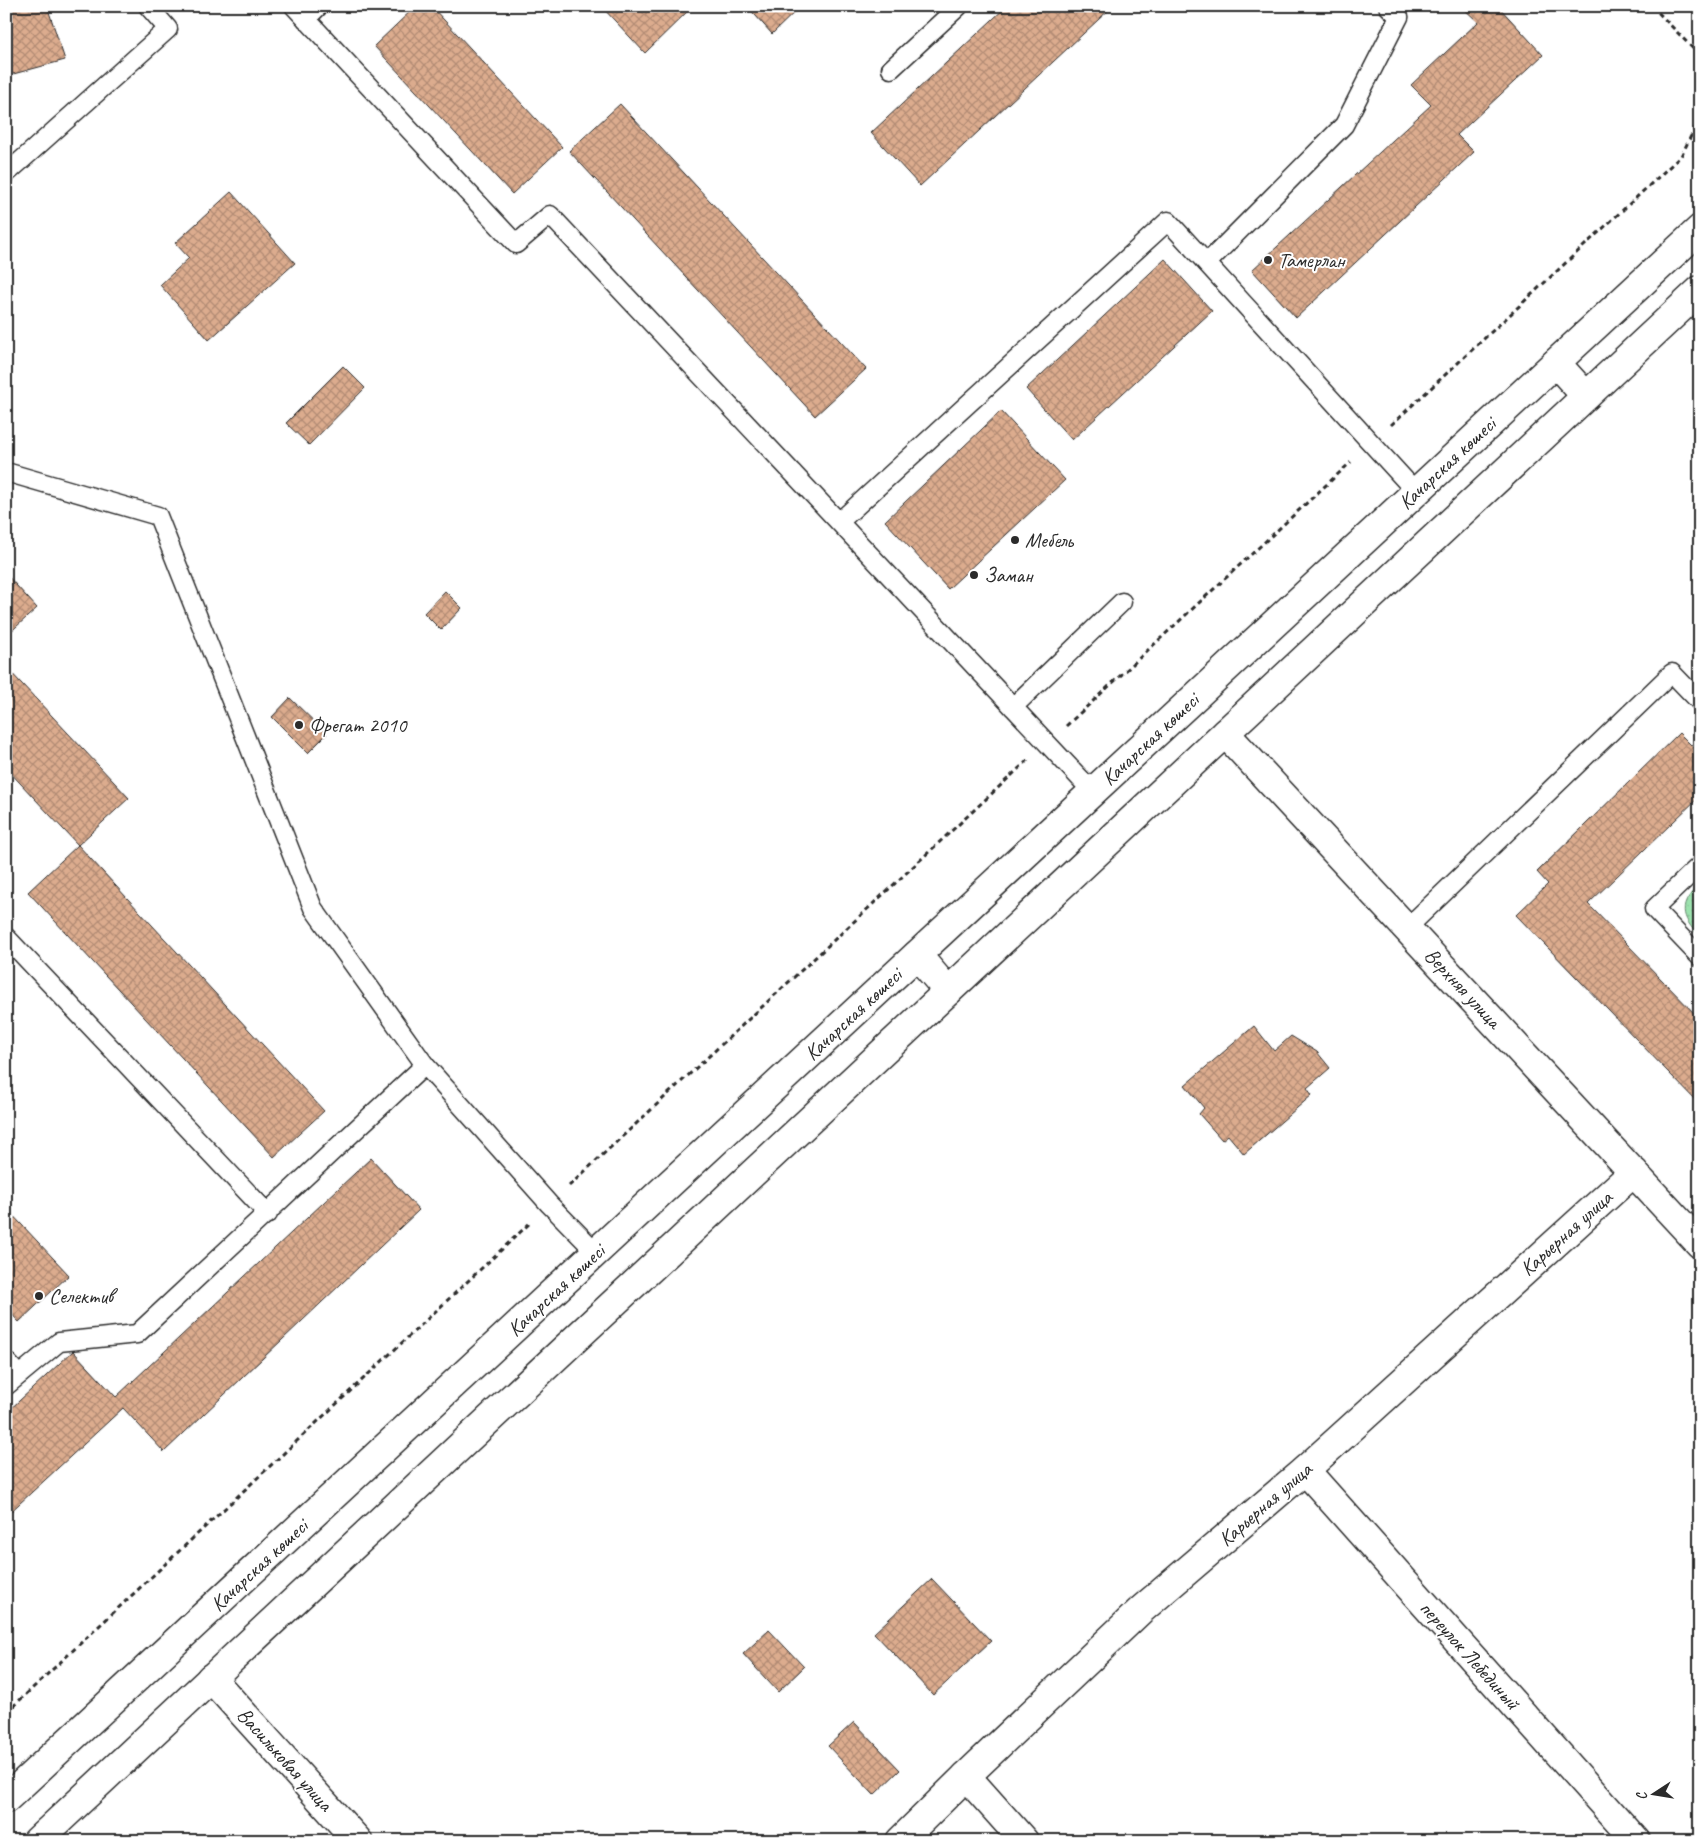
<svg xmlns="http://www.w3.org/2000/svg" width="1706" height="1847" viewBox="0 0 1706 1847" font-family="Caveat,sans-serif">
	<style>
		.grass { fill: url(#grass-dots); stroke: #64866c }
		.building { fill: url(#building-cross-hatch); stroke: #2b2b2b }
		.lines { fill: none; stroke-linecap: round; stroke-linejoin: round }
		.lane-casing { stroke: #2b2b2b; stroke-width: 21 }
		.street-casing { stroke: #2b2b2b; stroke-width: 31 }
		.secondary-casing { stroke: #2b2b2b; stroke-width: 31 }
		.path { stroke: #2b2b2b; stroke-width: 3; stroke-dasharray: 5 4; stroke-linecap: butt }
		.lane { stroke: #fff; stroke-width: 18 }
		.street { stroke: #fff; stroke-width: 28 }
		.secondary { stroke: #fff; stroke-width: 28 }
		.poi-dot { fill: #2b2b2b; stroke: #fff; stroke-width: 2 }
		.labels { text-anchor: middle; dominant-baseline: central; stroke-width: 4; stroke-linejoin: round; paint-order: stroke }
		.poi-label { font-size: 21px; fill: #2b2b2b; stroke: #fff; text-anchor: start }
		.street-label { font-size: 21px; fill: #2b2b2b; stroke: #fff }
	</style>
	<defs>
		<pattern id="grass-dots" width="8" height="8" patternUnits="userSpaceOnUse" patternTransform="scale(1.25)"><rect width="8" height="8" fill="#9ce2ae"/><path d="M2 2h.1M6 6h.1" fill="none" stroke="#87c296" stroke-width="1.8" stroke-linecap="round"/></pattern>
		<pattern id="building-cross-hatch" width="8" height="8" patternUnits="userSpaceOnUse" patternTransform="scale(1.25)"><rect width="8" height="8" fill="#dcac8e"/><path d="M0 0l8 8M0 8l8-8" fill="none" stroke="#b38c74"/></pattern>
	</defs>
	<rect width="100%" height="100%" fill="#fff"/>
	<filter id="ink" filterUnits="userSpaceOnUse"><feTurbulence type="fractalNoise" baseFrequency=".02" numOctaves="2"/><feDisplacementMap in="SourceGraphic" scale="10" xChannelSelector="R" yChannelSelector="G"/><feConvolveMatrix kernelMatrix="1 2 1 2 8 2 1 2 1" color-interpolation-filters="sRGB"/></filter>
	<g filter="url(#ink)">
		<path class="grass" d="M1700,884v53c-20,-21 -22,-32 0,-53z"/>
		<g class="building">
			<polygon points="6,6 47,6 65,60 6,76"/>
			<polygon points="416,6 431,6 562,147 512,194 374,46"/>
			<polygon points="601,6 693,6 645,53"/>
			<polygon points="747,6 801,6 772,34"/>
			<polygon points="1007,6 1113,6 920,186 871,133"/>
			<polygon points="1461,6 1487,6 1491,10 1495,6 1498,6 1543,55 1457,135 1474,152 1296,318 1252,270 1431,105 1411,85 1478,22"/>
			<polygon points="620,104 866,369 815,416 569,151"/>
			<polygon points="231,192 295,263 209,340 160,285 189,258 175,243"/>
			<polygon points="1165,259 1212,311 1072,440 1026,389"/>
			<polygon points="343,366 365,388 309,445 286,423"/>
			<polygon points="1001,411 1065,480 948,589 885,521"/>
			<polygon points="6,574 37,608 6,636"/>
			<polygon points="445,591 462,608 441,630 424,613"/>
			<polygon points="6,667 129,798 78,845 6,768"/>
			<polygon points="290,698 327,734 308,753 272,717"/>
			<polygon points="1679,733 1700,754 1700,796 1588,904 1700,1019 1700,1105 1516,915 1548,884 1537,872"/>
			<polygon points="78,845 324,1111 274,1157 28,892"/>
			<polygon points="1254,1026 1274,1051 1291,1036 1317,1052 1330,1068 1307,1088 1312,1095 1244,1154 1228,1135 1222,1140 1199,1114 1204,1108 1185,1085"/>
			<polygon points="371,1158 419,1210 164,1452 123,1408 6,1516 6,1413 73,1351 116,1397"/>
			<polygon points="6,1208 69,1275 19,1322 6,1308"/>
			<polygon points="932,1579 991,1641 933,1695 874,1633"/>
			<polygon points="769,1630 804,1667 778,1692 743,1654"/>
			<polygon points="854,1722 900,1770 874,1795 828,1746"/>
		</g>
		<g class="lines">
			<defs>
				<g id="lane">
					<polyline points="294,6 516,244 550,215 1093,792"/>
					<polyline points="306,19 319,6"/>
					<polyline points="891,69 959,6"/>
					<polyline points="6,174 168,29 148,6"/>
					<polyline points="1207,263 1344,125 1399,17 1388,6"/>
					<polyline points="6,472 158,516 313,908 425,1065"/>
					<polyline points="839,522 1168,221 1416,492"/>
					<polyline points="1013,707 1122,602"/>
					<polyline points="1700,865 1654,909 1700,957"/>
					<polyline points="1407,928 1672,673 1700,702"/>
					<polyline points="6,937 268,1214"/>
					<polyline points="6,1361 19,1375"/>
					<polyline points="6,1386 59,1342 137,1334 425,1065 549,1204 596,1252"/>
				</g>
				<g id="street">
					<polyline points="1225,733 1700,1244"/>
					<polyline points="917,955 948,991"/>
					<polyline points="1305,1470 1636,1841"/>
					<polyline points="211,1678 358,1841"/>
					<polyline points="966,1776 1024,1841"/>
					<polyline points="900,1841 966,1776 1141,1610 1305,1470 1634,1172"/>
				</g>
				<g id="secondary">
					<polyline points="1556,363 1586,396"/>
					<polyline points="6,1799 1700,229"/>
					<polyline points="37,1841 1700,290"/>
				</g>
			</defs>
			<use href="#lane" class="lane-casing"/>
			<use href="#street" class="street-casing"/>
			<use href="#secondary" class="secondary-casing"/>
			<g class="path">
				<polyline points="1652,6 1700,56"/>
				<polyline points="1391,425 1681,156 1700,118"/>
				<polyline points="1066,726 1351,462"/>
				<polyline points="569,1186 1028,760"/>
				<polyline points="6,1713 530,1223"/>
			</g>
			<use href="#lane" class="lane"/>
			<use href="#street" class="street"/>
			<use href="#secondary" class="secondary"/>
		</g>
	</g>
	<g class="poi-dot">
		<circle cx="1268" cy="260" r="5"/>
		<circle cx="1015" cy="540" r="5"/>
		<circle cx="974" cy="575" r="5"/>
		<circle cx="299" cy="725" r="5"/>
		<circle cx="39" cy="1296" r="5"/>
	</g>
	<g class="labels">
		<g class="poi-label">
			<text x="1278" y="260">Тамерлан</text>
			<text x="1025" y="540">Мебель</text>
			<text x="984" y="575">Заман</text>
			<text x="309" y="725">Фрегат 2010</text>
			<text x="49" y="1296">Селектив</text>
		</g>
		<g class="street-label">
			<text transform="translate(1447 463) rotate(-43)">Качарская көшесі</text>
			<text transform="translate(1150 739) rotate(-43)">Качарская көшесі</text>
			<text transform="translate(1463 988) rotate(47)">Верхняя улица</text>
			<text transform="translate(853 1014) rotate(-43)">Качарская көшесі</text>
			<text transform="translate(1566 1233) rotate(-42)">Карьерная улица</text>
			<text transform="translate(556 1290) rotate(-43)">Качарская көшесі</text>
			<text transform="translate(1265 1504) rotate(-41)">Карьерная улица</text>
			<text transform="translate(259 1565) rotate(-43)">Качарская көшесі</text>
			<text transform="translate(1470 1655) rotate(48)">переулок Лебединый</text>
			<text transform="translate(285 1759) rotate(48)">Васильковая улица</text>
		</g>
	</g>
	<rect width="1706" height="1847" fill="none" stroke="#fff" stroke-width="25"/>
	<rect x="12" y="12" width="1681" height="1822" fill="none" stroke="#2b2b2b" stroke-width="2" filter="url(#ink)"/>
	<g transform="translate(1654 1794) rotate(258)" stroke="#ffffff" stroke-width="4" paint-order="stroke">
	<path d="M0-4L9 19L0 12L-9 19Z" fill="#2b2b2b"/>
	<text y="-8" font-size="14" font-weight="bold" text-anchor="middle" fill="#2b2b2b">С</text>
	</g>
</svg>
